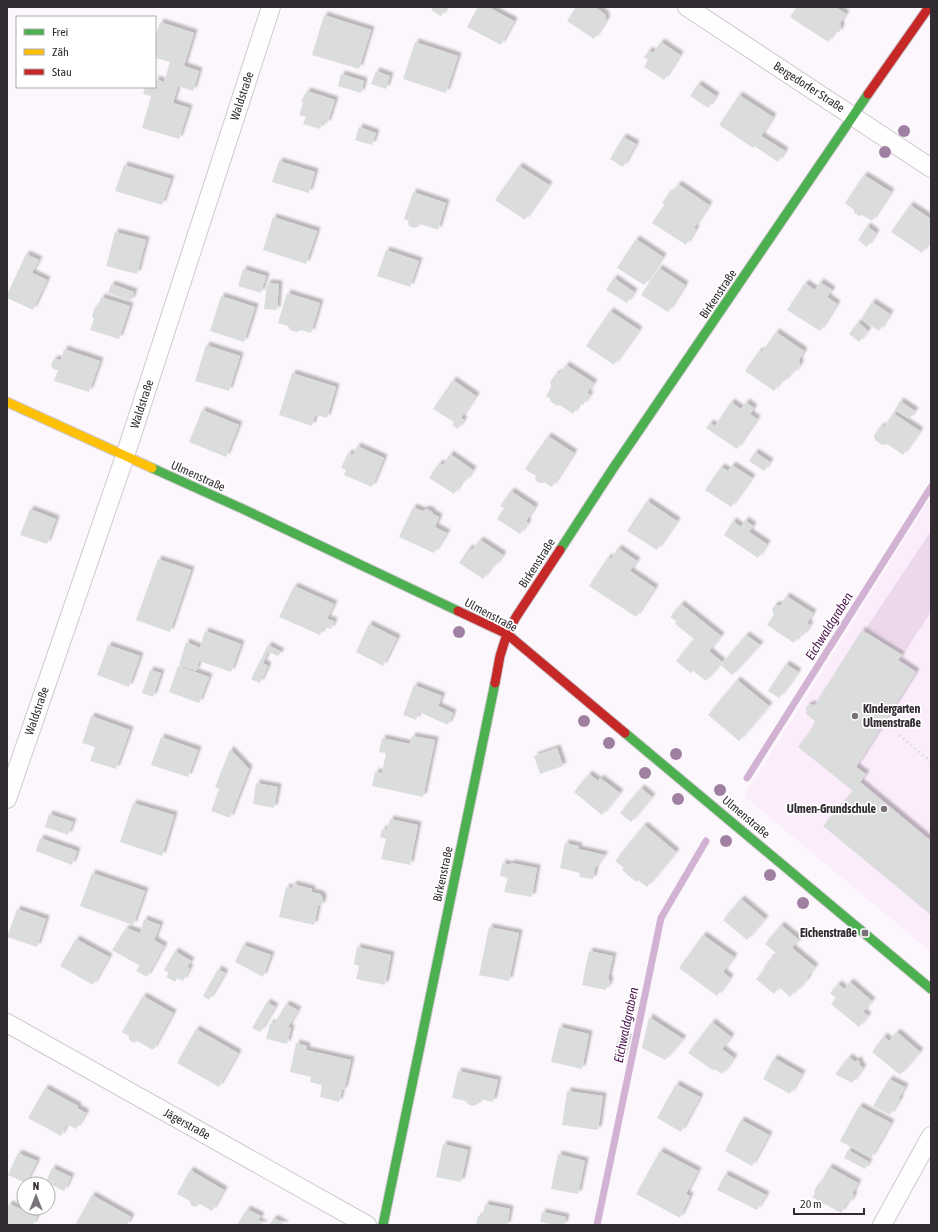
<svg xmlns="http://www.w3.org/2000/svg" width="938" height="1232" viewBox="0 0 938 1232" font-family="'Asap Condensed',sans-serif">
	<style>
		.built { fill: #fcedfc }
		.green { fill: #ecd7ed }
		.lines { fill: none; stroke-linecap: round; stroke-linejoin: round }
		.stream { stroke: #d2b2d3; stroke-width: 7 }
		.building { fill: #dbdddd; filter: url(#shadow) }
		.street-casing { stroke: #cec9ce; stroke-width: 20 }
		.fast-casing { stroke: #cec9ce; stroke-width: 11 }
		.slow-casing { stroke: #cec9ce; stroke-width: 11 }
		.jam-casing { stroke: #cec9ce; stroke-width: 11 }
		.path { stroke: #dfdedf; stroke-width: 2.5; stroke-dasharray: 2 3; stroke-linecap: butt }
		.street { stroke: #fffeff; stroke-width: 18 }
		.fast { stroke: #4caf50; stroke-width: 9 }
		.slow { stroke: #ffc107; stroke-width: 9 }
		.jam { stroke: #c62828; stroke-width: 9 }
		.tree { fill: #a080a1 }
		.poi-dot { fill: #797379; stroke: #fff; stroke-width: 1.5 }
		.labels { text-anchor: middle; dominant-baseline: central; stroke-width: 3.5; stroke-linejoin: round; paint-order: stroke }
		.street-label { font-size: 12px; fill: #322c32; stroke: #fff }
		.poi-label { font-size: 12px; font-weight: bold; fill: #322c32; stroke: #fff; text-anchor: end }
		.water-label { font-size: 13px; font-style: italic; fill: #4a154d; stroke: #fff }
	</style>
	<defs>
		<filter id="shadow"><feDropShadow dx="3.5" dy="-3.5" stdDeviation="1" flood-color="#0004"/></filter>
	</defs>
	<rect width="100%" height="100%" fill="#fcf7fc"/>
	<polygon class="built" points="931,497 931,952 744,796"/>
	<polygon class="green" points="931,531 931,612 906,650 867,627"/>
	<g class="lines">
		<g class="stream">
			<polyline points="747,778 931,487"/>
			<polyline points="597,1225 661,918 706,841"/>
		</g>
	</g>
	<g class="building">
		<polygon points="433,7 447,7 441,16 431,10"/>
		<polygon points="478,7 488,7 514,21 501,45 467,27"/>
		<polygon points="576,7 595,7 606,15 605,18 607,19 594,39 567,21"/>
		<polygon points="797,7 835,7 846,14 840,23 841,28 839,32 834,33 828,42 790,17"/>
		<polygon points="324,15 371,30 359,69 312,55"/>
		<polygon points="160,22 194,33 184,66 199,71 193,91 178,86 173,103 189,108 179,139 142,128 151,96 143,94 145,87 155,87 155,79 164,82 170,62 155,58 155,38"/>
		<polygon points="415,42 458,56 446,93 403,79"/>
		<polygon points="661,42 680,55 664,80 644,67 648,60 644,57 649,50 653,53"/>
		<polygon points="376,71 390,76 386,89 371,84"/>
		<polygon points="341,74 364,81 361,93 338,86"/>
		<polygon points="698,84 716,96 708,108 690,96"/>
		<polygon points="307,91 335,100 327,124 322,122 320,129 303,124 306,117 299,115 303,103 301,101"/>
		<polygon points="739,95 773,117 761,136 785,151 778,162 754,146 753,148 719,125"/>
		<polygon points="359,127 376,133 372,145 355,140"/>
		<polygon points="623,137 636,144 623,167 610,159"/>
		<polygon points="279,161 315,172 309,193 272,182"/>
		<polygon points="124,165 171,179 162,205 115,191"/>
		<polygon points="519,166 549,185 525,220 495,200"/>
		<polygon points="864,175 891,192 872,221 862,215 859,216 854,213 854,210 845,203"/>
		<polygon points="678,184 709,205 694,228 696,229 686,245 652,223 665,204 662,203 669,193 671,194"/>
		<polygon points="413,192 446,203 438,230 420,224 419,226 415,228 409,226 408,223 409,221 404,219"/>
		<polygon points="910,205 931,219 931,240 922,253 891,232"/>
		<polygon points="273,217 317,231 306,264 263,250"/>
		<polygon points="867,226 876,233 867,247 858,240"/>
		<polygon points="115,232 146,240 137,274 106,266"/>
		<polygon points="636,239 663,257 644,285 617,268"/>
		<polygon points="386,250 419,261 410,287 377,276"/>
		<polygon points="26,254 39,260 32,273 47,280 33,310 7,298 7,295"/>
		<polygon points="659,268 685,285 668,312 641,295"/>
		<polygon points="243,269 266,276 261,293 238,286"/>
		<polygon points="614,278 634,292 627,303 606,290"/>
		<polygon points="820,282 832,290 827,297 837,304 820,331 787,310 805,283 815,290"/>
		<polygon points="267,283 279,284 277,310 264,309"/>
		<polygon points="111,284 134,292 131,301 108,293"/>
		<polygon points="287,293 320,303 311,333 301,330 297,332 290,330 288,326 278,323"/>
		<polygon points="221,296 255,307 244,342 210,331"/>
		<polygon points="101,297 130,306 119,339 90,330 94,319 92,316 95,307 98,307"/>
		<polygon points="872,302 890,314 879,331 861,319"/>
		<polygon points="610,311 639,330 614,365 586,346"/>
		<polygon points="858,322 868,331 859,342 849,334"/>
		<polygon points="776,332 804,351 799,360 800,365 793,374 791,372 785,381 780,382 774,391 745,371 759,351 762,352"/>
		<polygon points="206,345 240,356 229,391 195,381"/>
		<polygon points="64,349 100,361 89,392 54,381 58,370 53,369 51,365 53,360 56,359 61,360"/>
		<polygon points="566,365 594,383 587,393 590,395 583,405 580,403 573,414 560,405 557,406 550,401 550,398 546,396 551,387 550,382 556,374 560,373"/>
		<polygon points="292,373 336,387 327,418 315,415 312,426 279,415"/>
		<polygon points="453,380 476,396 461,418 464,420 458,429 452,425 454,422 433,409"/>
		<polygon points="900,401 915,411 909,419 895,410"/>
		<polygon points="731,402 741,409 746,402 754,408 750,414 757,419 737,449 706,428 710,423 715,426"/>
		<polygon points="202,410 239,425 226,457 189,442"/>
		<polygon points="893,413 920,431 903,455 887,444 882,445 875,440 874,435 880,427 885,426"/>
		<polygon points="548,436 574,453 552,487 544,482 543,483 540,483 536,481 535,478 536,476 525,469"/>
		<polygon points="357,446 384,458 372,487 344,475 346,470 341,468 348,453 353,455"/>
		<polygon points="755,452 770,462 764,471 749,461"/>
		<polygon points="450,454 473,470 465,482 463,480 454,494 429,478 439,463 443,465"/>
		<polygon points="732,465 752,478 731,507 705,490 721,467 728,471"/>
		<polygon points="511,491 535,507 526,521 528,523 520,534 497,519 504,508 500,506"/>
		<polygon points="647,501 677,521 657,550 627,531"/>
		<polygon points="413,507 422,511 427,509 432,512 433,514 439,517 435,527 447,533 434,553 399,537"/>
		<polygon points="30,509 56,519 47,544 20,535"/>
		<polygon points="745,520 753,526 749,532 767,544 758,558 724,535 733,521 741,527"/>
		<polygon points="480,540 503,555 495,566 493,565 483,579 459,563 469,548 472,550"/>
		<polygon points="618,548 637,561 630,571 655,588 636,617 589,586 608,557 611,559"/>
		<polygon points="158,559 191,570 170,632 136,620"/>
		<polygon points="294,586 334,604 327,619 334,621 331,629 324,627 320,635 279,617"/>
		<polygon points="786,596 813,613 807,623 810,625 803,636 800,634 794,643 767,625 774,615 772,609 775,605 781,605"/>
		<polygon points="681,604 721,636 709,651 722,662 706,681 693,671 691,673 676,661 694,639 675,624 676,621 670,617"/>
		<polygon points="369,624 397,638 383,666 356,652"/>
		<polygon points="862,630 902,655 898,660 916,672 856,767 866,774 860,782 931,841 931,915 823,826 853,791 798,747 811,730 815,721 806,714 806,708 807,706 812,704 814,706"/>
		<polygon points="205,631 241,644 231,672 199,661 196,671 179,665 186,642 200,648"/>
		<polygon points="746,635 760,645 732,675 721,665"/>
		<polygon points="108,645 140,656 129,687 97,675"/>
		<polygon points="268,645 281,652 278,656 268,652 263,663 268,666 260,683 251,679"/>
		<polygon points="786,664 798,672 779,698 768,691"/>
		<polygon points="178,666 209,677 199,703 169,692"/>
		<polygon points="150,670 161,673 153,697 142,693"/>
		<polygon points="737,680 769,706 739,741 708,715"/>
		<polygon points="414,685 442,696 438,706 453,713 448,725 419,712 416,720 403,715"/>
		<polygon points="91,716 130,730 116,769 90,761 95,747 82,743"/>
		<polygon points="412,736 435,740 423,797 372,786 375,772 382,773 386,753 379,752 382,738 410,744"/>
		<polygon points="161,737 198,750 188,777 151,765"/>
		<polygon points="557,748 563,766 540,774 534,756"/>
		<polygon points="230,749 249,769 230,818 211,811 219,789 215,787"/>
		<polygon points="589,774 598,781 600,778 620,793 602,815 574,792"/>
		<polygon points="256,783 278,787 274,808 253,804"/>
		<polygon points="641,788 652,797 631,822 620,813"/>
		<polygon points="133,803 174,815 162,856 120,842"/>
		<polygon points="49,814 73,822 68,835 45,827"/>
		<polygon points="390,819 418,825 410,865 381,859 386,839 380,837 382,829 387,830"/>
		<polygon points="644,825 676,852 647,887 638,880 636,882 622,870 624,868 615,861"/>
		<polygon points="40,838 77,851 72,865 36,851"/>
		<polygon points="565,843 579,846 578,849 605,855 595,868 593,879 579,877 580,873 560,868"/>
		<polygon points="502,863 510,865 511,863 537,868 532,897 504,892 508,878 500,876"/>
		<polygon points="92,873 145,891 133,925 80,906"/>
		<polygon points="293,884 312,889 311,892 320,894 323,898 322,905 318,906 314,925 279,917 286,887 292,888"/>
		<polygon points="741,899 765,919 747,940 723,920"/>
		<polygon points="17,909 46,919 37,947 7,937"/>
		<polygon points="144,919 160,925 154,940 164,946 147,977 136,971 140,966 112,950 126,928 140,933"/>
		<polygon points="781,925 799,940 792,948 815,967 807,977 808,978 796,992 795,991 790,997 779,987 774,994 756,979 765,969 763,968 772,957 773,958 777,954 765,944"/>
		<polygon points="489,927 519,933 509,981 479,975"/>
		<polygon points="703,935 734,957 723,972 730,978 717,996 679,968"/>
		<polygon points="76,939 109,957 93,985 60,966"/>
		<polygon points="243,945 271,955 263,977 235,962"/>
		<polygon points="357,947 391,955 385,985 356,979 359,966 354,964"/>
		<polygon points="175,951 191,961 187,967 190,968 183,981 177,978 175,982 166,977 169,973 164,970"/>
		<polygon points="589,951 613,956 608,979 610,981 608,987 606,988 606,990 582,985"/>
		<polygon points="218,969 225,973 209,1000 203,996"/>
		<polygon points="850,982 872,1001 863,1012 868,1016 859,1027 831,1004 836,998 830,993 838,984 844,989"/>
		<polygon points="143,996 173,1013 153,1050 137,1041 134,1043 129,1040 129,1036 122,1032"/>
		<polygon points="267,1002 275,1007 260,1032 252,1028"/>
		<polygon points="286,1004 298,1010 288,1027 291,1028 287,1044 266,1039 270,1023 274,1024"/>
		<polygon points="649,1017 683,1039 665,1060 642,1048"/>
		<polygon points="712,1022 731,1037 722,1049 734,1058 722,1074 715,1069 714,1071 688,1053"/>
		<polygon points="559,1027 589,1034 582,1069 551,1062"/>
		<polygon points="196,1029 238,1053 219,1087 177,1063"/>
		<polygon points="897,1032 920,1052 900,1075 872,1052 884,1036 889,1041"/>
		<polygon points="619,1035 628,1037 621,1063 612,1060"/>
		<polygon points="296,1043 307,1046 306,1050 351,1060 344,1090 342,1090 339,1102 320,1097 322,1085 310,1082 311,1077 290,1072"/>
		<polygon points="849,1057 855,1062 857,1060 860,1062 859,1064 863,1068 852,1083 835,1074"/>
		<polygon points="774,1058 802,1074 790,1094 763,1079"/>
		<polygon points="458,1071 498,1080 493,1102 479,1099 478,1104 474,1106 469,1105 466,1101 452,1098"/>
		<polygon points="889,1079 905,1087 899,1098 900,1099 890,1115 873,1106"/>
		<polygon points="676,1084 700,1097 681,1132 657,1118"/>
		<polygon points="45,1088 78,1106 77,1108 86,1113 76,1129 67,1124 61,1136 28,1118"/>
		<polygon points="567,1091 603,1096 598,1130 562,1125"/>
		<polygon points="859,1106 891,1123 871,1158 840,1141"/>
		<polygon points="741,1120 769,1135 752,1166 725,1151"/>
		<polygon points="443,1144 468,1150 461,1182 436,1177"/>
		<polygon points="848,1150 869,1162 865,1169 844,1158"/>
		<polygon points="660,1151 698,1171 686,1194 690,1196 680,1218 636,1194"/>
		<polygon points="18,1153 37,1161 26,1183 8,1175"/>
		<polygon points="558,1154 585,1161 578,1194 551,1189"/>
		<polygon points="829,1167 858,1183 852,1194 854,1195 849,1204 847,1202 841,1213 812,1197 815,1194 814,1191 818,1184 820,1184"/>
		<polygon points="52,1168 71,1177 64,1191 46,1182"/>
		<polygon points="190,1170 224,1190 212,1211 200,1204 195,1207 191,1205 190,1201 177,1194"/>
		<polygon points="725,1174 766,1195 757,1210 717,1190"/>
		<polygon points="92,1195 131,1217 127,1225 75,1225"/>
		<polygon points="9,1204 37,1216 33,1225 7,1225 7,1207"/>
		<polygon points="485,1204 510,1209 507,1225 476,1225 478,1216 482,1217"/>
		<polygon points="247,1209 261,1216 258,1221 265,1225 237,1225"/>
		<polygon points="542,1212 566,1217 564,1225 555,1225 540,1222"/>
		<polygon points="274,1218 286,1225 269,1225"/>
	</g>
	<g class="lines">
		<defs>
			<g id="street">
				<polyline points="687,7 931,168"/>
				<polyline points="7,799 125,456 271,7"/>
				<polyline points="7,1023 367,1225"/>
				<polyline points="882,1225 931,1136"/>
			</g>
			<g id="fast">
				<polyline points="152,468 243,509 458,611"/>
				<polyline points="560,550 612,470 868,94"/>
				<polyline points="625,733 931,989"/>
				<polyline points="383,1225 495,683"/>
			</g>
			<polyline id="slow" points="7,402 152,468"/>
			<g id="jam">
				<polyline points="868,94 929,7"/>
				<polyline points="458,611 507,634 625,733"/>
				<polyline points="495,683 500,656 507,634 516,617 560,550"/>
			</g>
		</defs>
		<use href="#street" class="street-casing"/>
		<use href="#fast" class="fast-casing"/>
		<use href="#slow" class="slow-casing"/>
		<use href="#jam" class="jam-casing"/>
		<polyline class="path" points="899,735 931,762"/>
		<use href="#street" class="street"/>
		<use href="#fast" class="fast"/>
		<use href="#slow" class="slow"/>
		<use href="#jam" class="jam"/>
	</g>
	<g class="tree">
		<circle cx="904" cy="131" r="6"/>
		<circle cx="885" cy="152" r="6"/>
		<circle cx="459" cy="632" r="6"/>
		<circle cx="584" cy="721" r="6"/>
		<circle cx="609" cy="743" r="6"/>
		<circle cx="676" cy="754" r="6"/>
		<circle cx="645" cy="773" r="6"/>
		<circle cx="720" cy="790" r="6"/>
		<circle cx="678" cy="799" r="6"/>
		<circle cx="726" cy="841" r="6"/>
		<circle cx="770" cy="875" r="6"/>
		<circle cx="803" cy="903" r="6"/>
	</g>
	<g class="poi-dot">
		<circle cx="855" cy="716" r="4"/>
		<circle cx="884" cy="809" r="4"/>
		<rect x="861" y="929" width="8" height="8" rx="2"/>
	</g>
	<g class="labels">
		<g class="street-label">
			<text transform="translate(809 87) rotate(33)">Bergedorfer Straße</text>
			<text transform="translate(242 96) rotate(-72)">Waldstraße</text>
			<text transform="translate(718 294) rotate(-56)">Birkenstraße</text>
			<text transform="translate(142 404) rotate(-72)">Waldstraße</text>
			<text transform="translate(198 476) rotate(24)">Ulmenstraße</text>
			<text transform="translate(537 563) rotate(-57)">Birkenstraße</text>
			<text transform="translate(491 615) rotate(28)">Ulmenstraße</text>
			<text transform="translate(37 711) rotate(-71)">Waldstraße</text>
			<text transform="translate(746 817) rotate(40)">Ulmenstraße</text>
			<text transform="translate(443 874) rotate(-78)">Birkenstraße</text>
			<text transform="translate(187 1124) rotate(29)">Jägerstraße</text>
		</g>
		<g class="poi-label">
			<text x="863" y="709" text-anchor="start">Kindergarten<tspan x="863" dy="14">Ulmenstraße</tspan></text>
			<text x="876" y="809">Ulmen-Grundschule</text>
			<text x="857" y="933">Eichenstraße</text>
		</g>
		<g class="water-label">
			<text transform="translate(829 626) rotate(-58)">Eichwaldgraben</text>
			<text transform="translate(626 1025) rotate(-78)">Eichwaldgraben</text>
		</g>
	</g>
	<rect width="938" height="1232" fill="none" stroke="#322c32" stroke-width="16"/>
	<rect x="16" y="16" width="140" height="72" fill="#ffffff" stroke="#adabad"/>
	<rect x="24" y="29" width="20" height="6" fill="#4caf50" stroke="#adabad"/>
	<text x="52" y="36" font-size="12" fill="#322c32">Frei</text>
	<rect x="24" y="49" width="20" height="6" fill="#ffc107" stroke="#adabad"/>
	<text x="52" y="56" font-size="12" fill="#322c32">Zäh</text>
	<rect x="24" y="69" width="20" height="6" fill="#c62828" stroke="#adabad"/>
	<text x="52" y="76" font-size="12" fill="#322c32">Stau</text>
	<g transform="translate(36 1196)"><circle r="19" fill="#ffffff" stroke="#adabad"/>
	<path d="M0-3L7 15L0 10L-7 15Z" fill="#797379"/>
	<text y="-6" font-size="11" font-weight="bold" text-anchor="middle" fill="#322c32">N</text>
	</g>
	<path d="M794 1208v6h70v-6" fill="none" stroke="#322c32" stroke-width="2"/>
	<text x="800" y="1208" font-size="12" fill="#322c32" stroke="#ffffff" stroke-width="3" paint-order="stroke">20 m</text>
</svg>
